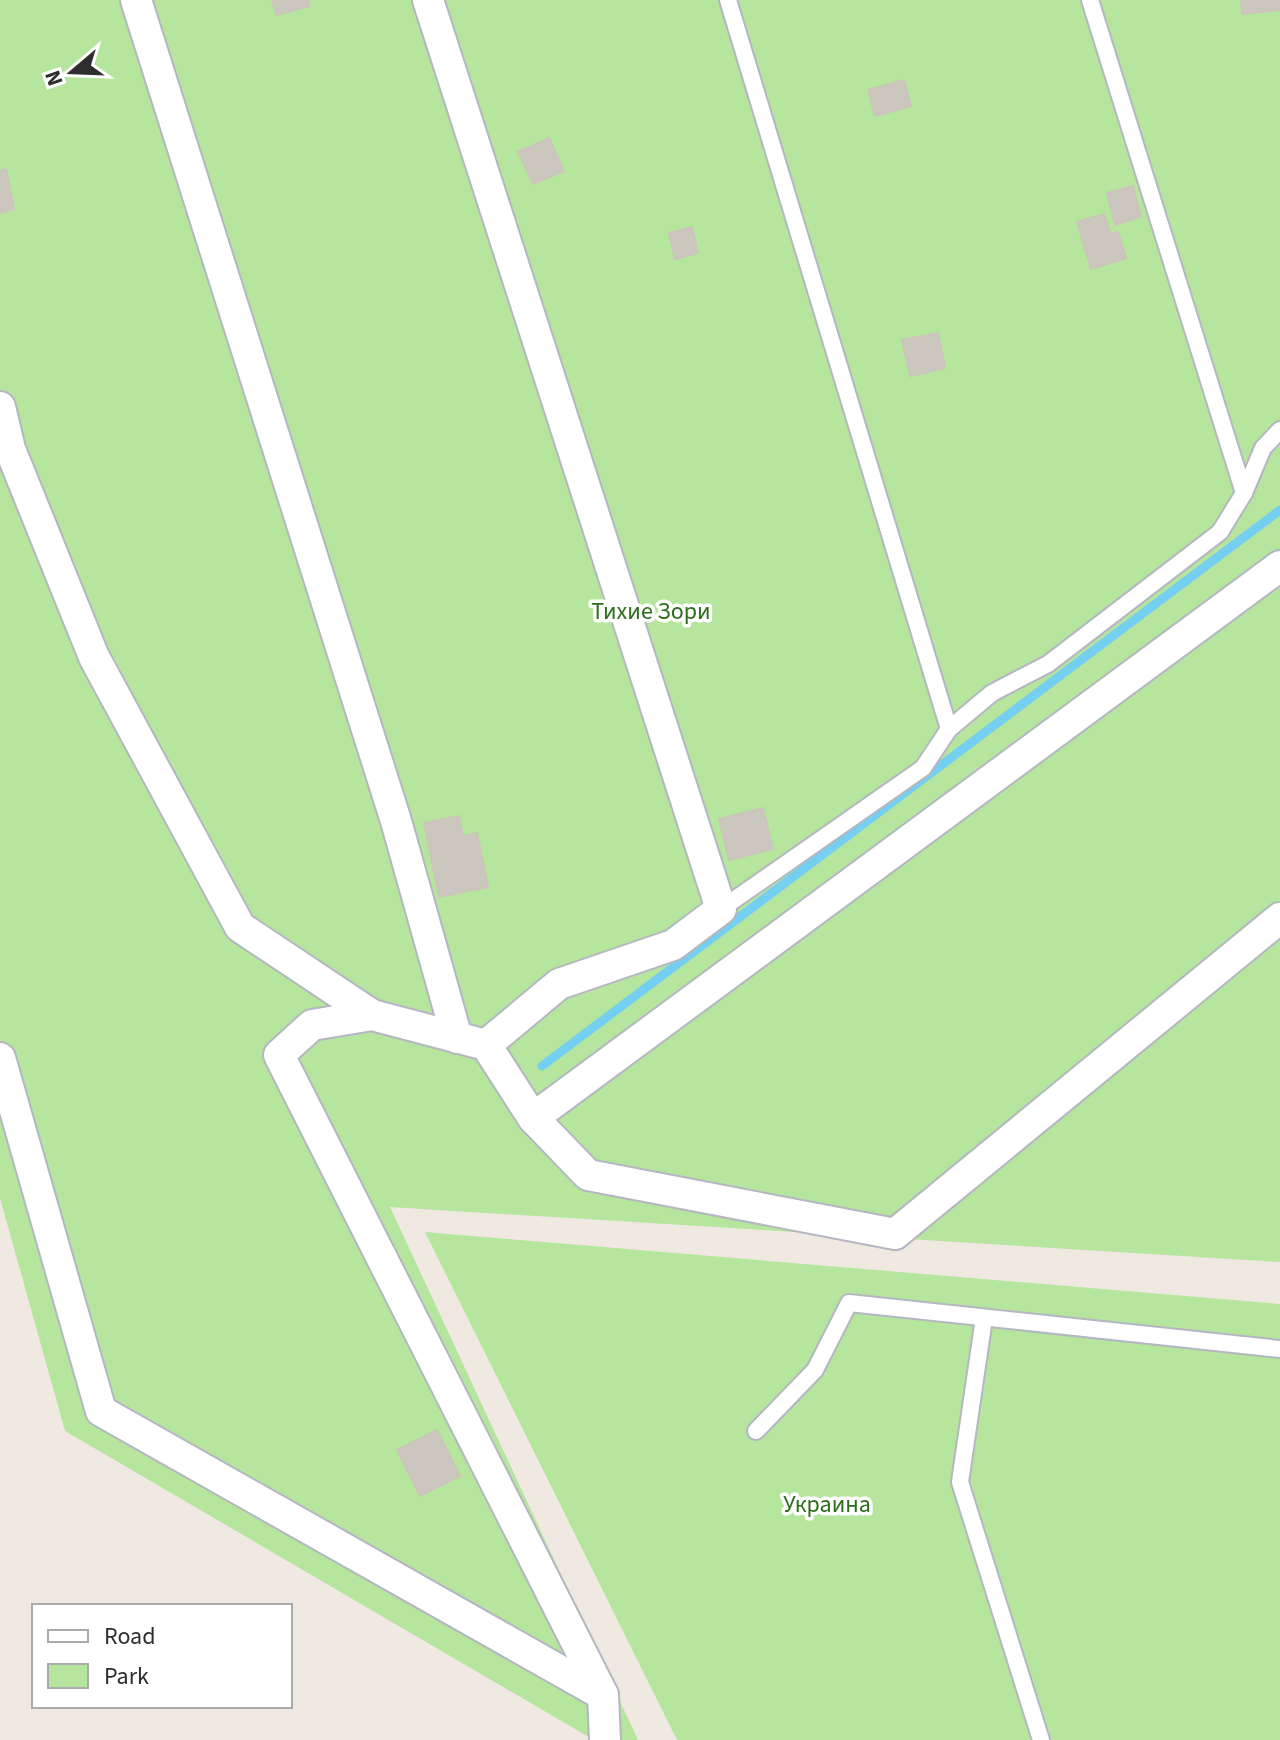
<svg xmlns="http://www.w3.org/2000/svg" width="1280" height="1740" viewBox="0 0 1280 1740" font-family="'Source Sans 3',sans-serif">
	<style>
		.green { fill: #b6e59e }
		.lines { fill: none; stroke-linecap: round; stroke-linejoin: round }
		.stream { stroke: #75cff0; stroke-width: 9 }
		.building { fill: #cbc7bf; stroke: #cbc5ba; stroke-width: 2 }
		.lane-casing { stroke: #b4b7c1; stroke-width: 20 }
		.street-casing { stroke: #b4b7c1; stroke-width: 34 }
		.lane { stroke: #fff; stroke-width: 16 }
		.street { stroke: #fff; stroke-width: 30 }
		.labels { text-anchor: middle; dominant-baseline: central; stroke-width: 7; stroke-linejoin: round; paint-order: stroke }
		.park-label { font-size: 24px; fill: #2c6e1b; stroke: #fff }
	</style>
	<rect width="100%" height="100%" fill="#efe9e1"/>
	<g class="green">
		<polygon points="0,0 1280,0 1280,1262 390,1207 638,1740 594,1740 65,1431 0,1198"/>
		<polygon points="425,1232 1280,1304 1280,1740 677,1740"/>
	</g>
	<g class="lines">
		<polyline class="stream" points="542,1066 1280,510"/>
	</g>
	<g class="building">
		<polygon points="272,0 308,0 310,6 276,15"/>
		<polygon points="1241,0 1280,0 1280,10 1242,14"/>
		<polygon points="904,80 911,106 875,116 868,90"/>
		<polygon points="549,138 564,171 533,184 518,152"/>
		<polygon points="6,169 14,209 0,213 0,171"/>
		<polygon points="1133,186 1141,217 1115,225 1107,193"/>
		<polygon points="1104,214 1111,234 1118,232 1126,258 1091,269 1077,222"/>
		<polygon points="692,227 698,253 675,259 669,233"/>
		<polygon points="938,333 945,368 910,376 902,340"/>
		<polygon points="763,808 773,849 729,860 719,819"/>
		<polygon points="459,816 463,836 477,833 488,887 439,897 424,823"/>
		<polygon points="437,1430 460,1476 420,1496 397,1450"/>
	</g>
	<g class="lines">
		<defs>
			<g id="lane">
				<polyline points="1244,493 1263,448 1280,430"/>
				<polyline points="949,729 992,693 1048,664 1220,532 1244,493 1090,0"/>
				<polyline points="721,909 923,768 949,729 728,0"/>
				<polyline points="984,1318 960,1482 1041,1740"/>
				<polyline points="756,1431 815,1370 849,1303 1280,1349"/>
			</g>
			<g id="street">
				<polyline points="136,0 396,821 457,1038"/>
				<polyline points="428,0 721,909 673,945 559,984 486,1045"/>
				<polyline points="0,407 10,449 94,657 240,927 372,1015 486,1045 533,1118"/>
				<polyline points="1280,566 533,1118 588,1175 895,1234 1280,918"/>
				<polyline points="372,1015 312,1025 279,1055 603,1695 605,1740"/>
				<polyline points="0,1058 101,1411 603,1695"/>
			</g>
		</defs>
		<use href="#lane" class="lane-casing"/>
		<use href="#street" class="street-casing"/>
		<use href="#lane" class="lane"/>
		<use href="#street" class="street"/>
	</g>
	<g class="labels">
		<g class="park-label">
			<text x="651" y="611">Тихие Зори</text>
			<text x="827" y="1504">Украина</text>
		</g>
	</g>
	<rect x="32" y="1604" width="260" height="104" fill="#ffffff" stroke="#ababab" stroke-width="2"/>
	<rect x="48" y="1630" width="40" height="12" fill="#ffffff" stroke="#ababab" stroke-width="2"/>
	<text x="104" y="1644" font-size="24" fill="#2e2e2e">Road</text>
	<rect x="48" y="1664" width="40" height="24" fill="#b6e59e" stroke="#ababab" stroke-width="2"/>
	<text x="104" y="1684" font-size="24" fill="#2e2e2e">Park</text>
	<g transform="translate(72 72) rotate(251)" stroke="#ffffff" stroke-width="6" paint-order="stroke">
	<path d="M0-6L14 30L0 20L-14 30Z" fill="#2e2e2e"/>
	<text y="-12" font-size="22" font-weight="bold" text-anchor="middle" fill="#2e2e2e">N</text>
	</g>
</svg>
